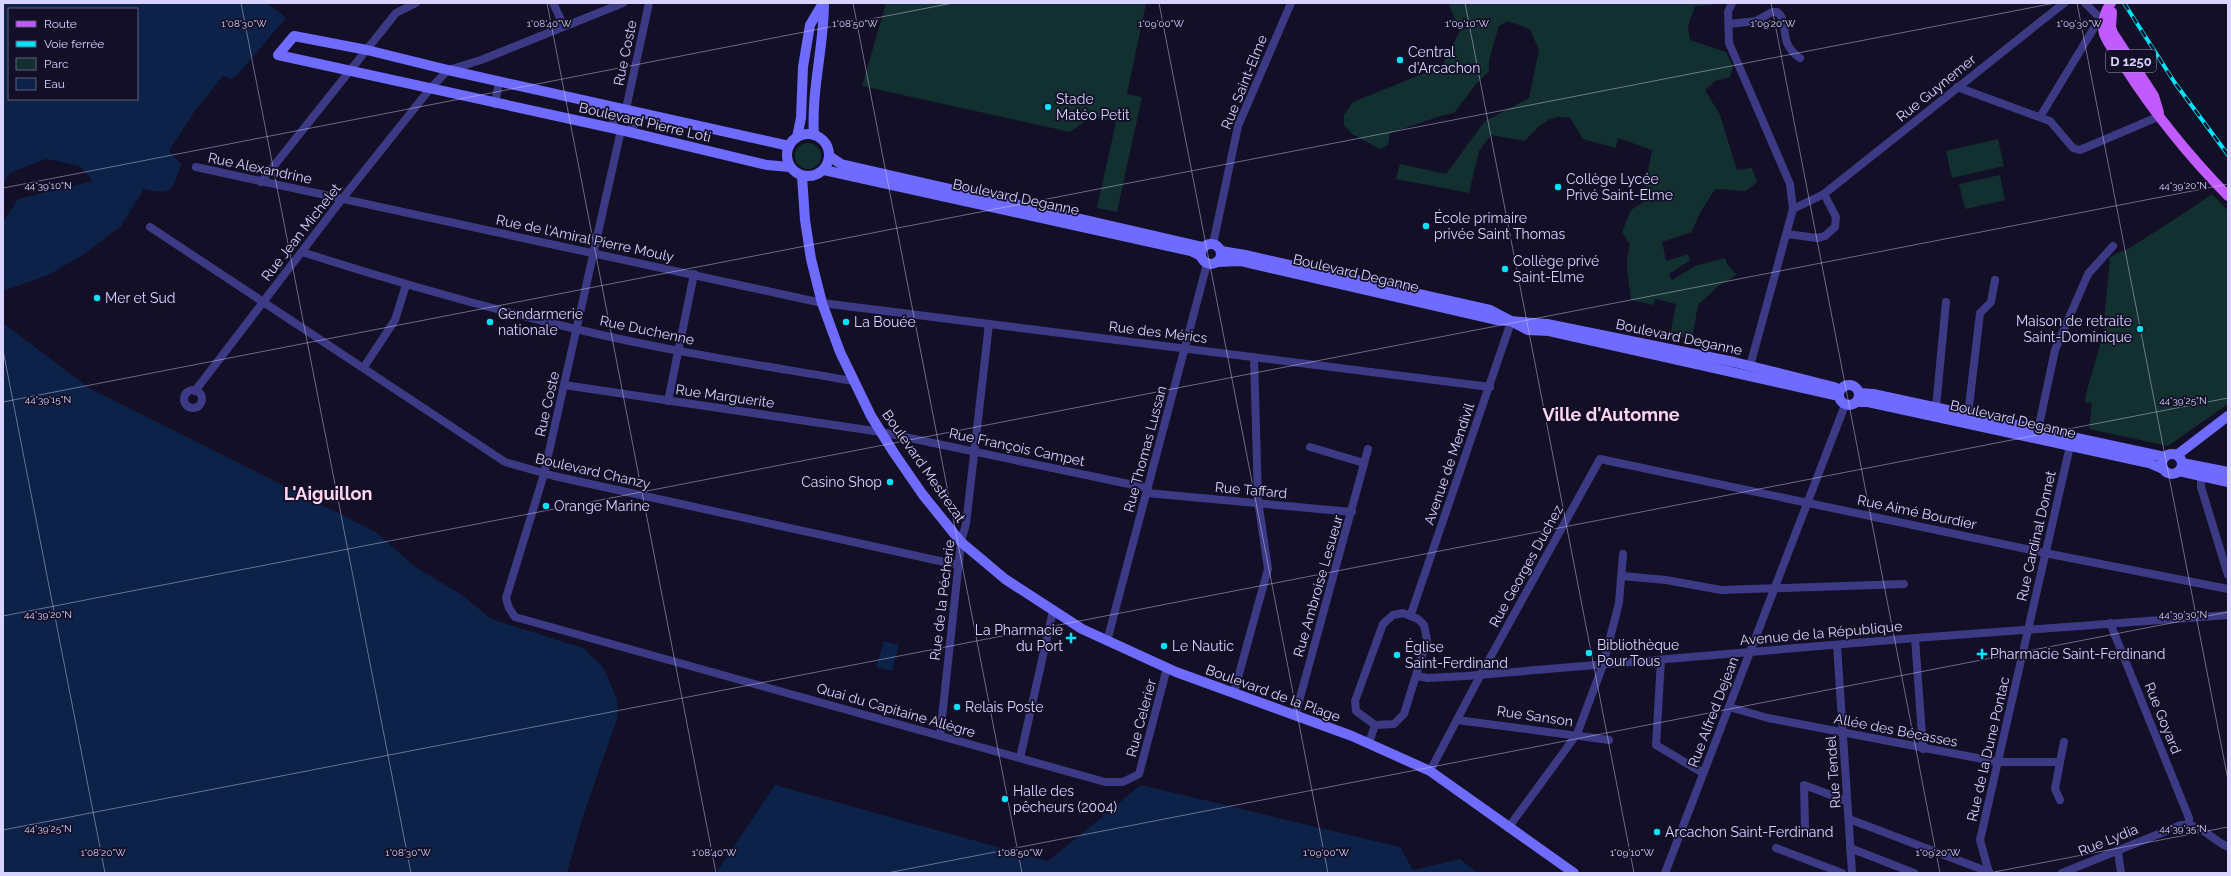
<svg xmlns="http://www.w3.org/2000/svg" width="2231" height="876" viewBox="0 0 2231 876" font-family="Raleway,sans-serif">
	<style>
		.green { fill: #12302f }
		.water { fill: #0c2248; fill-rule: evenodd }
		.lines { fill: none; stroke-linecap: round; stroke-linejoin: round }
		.street { stroke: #3d3a85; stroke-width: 8 }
		.secondary { stroke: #6f6bff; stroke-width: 10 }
		.primary { stroke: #c25bff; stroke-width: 10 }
		.rail-casing { stroke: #00e5ff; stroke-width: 4 }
		.rail { stroke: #130f26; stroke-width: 2.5; stroke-dasharray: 8; stroke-linecap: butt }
		.ticks { fill: none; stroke: #d9d4ff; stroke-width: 1; stroke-opacity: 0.45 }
		.poi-dot { fill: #00e5ff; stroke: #130f26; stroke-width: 1.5 }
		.labels { text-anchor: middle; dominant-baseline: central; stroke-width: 3.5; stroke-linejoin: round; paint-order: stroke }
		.shield { fill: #130f26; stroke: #9e99be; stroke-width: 1 }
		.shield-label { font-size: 13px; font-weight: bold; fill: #d9d4ff }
		.poi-label { font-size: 14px; fill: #d9d4ff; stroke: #130f26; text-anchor: start }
		.street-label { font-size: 14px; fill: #d9d4ff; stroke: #130f26 }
		.district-label { font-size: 18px; font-weight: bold; fill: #ffd6f0; stroke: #130f26 }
		.ticks-label { font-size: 10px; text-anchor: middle; fill: #d9d4ff; stroke: #130f26; stroke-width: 3.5; stroke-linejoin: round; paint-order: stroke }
	</style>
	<rect width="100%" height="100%" fill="#130f26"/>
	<g class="green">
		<polygon points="886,3 1146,3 1127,94 1142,97 1117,212 1097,208 1116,122 1092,117 1070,132 862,86"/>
		<path d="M1448,3h264l1,2 -18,1 -7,20 2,14 36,12 7,15 -3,10 -15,4 -10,9 15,25 17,55 15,-2 5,14 -11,9 -31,-2 -15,24 -8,19 -30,10 4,19 22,-7 2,6 -21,14 3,6 23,-14 30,-8 2,6 10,11 -20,12 -19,18 -6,34 -22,-4 6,-31 -21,-5 -1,6 -23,-5c-2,-21 -7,-34 -1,-56l-8,-12 9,-22 11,-7 10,-53 -34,-12 -2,10 -33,-9 -13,-21c-21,-5 -32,9 -45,23l-34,-6 -12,16 -10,42 -73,-14 4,-15 46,10 39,-53 44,-23 10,-48 -9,-21 -22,-8 -9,5 -10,34v11l-13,13 -22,29 -10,2 -54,18 -2,12 -8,4 -28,-15 -8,-9v-10l9,-13 89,-36 18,-35z"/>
		<polygon points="1998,139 2004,166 1952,178 1946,151"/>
		<circle cx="808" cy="156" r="13"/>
		<polygon points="2000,175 2005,200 1965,209 1959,184"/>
		<path d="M2212,194l16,17v193l-60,42 -79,-17 3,-26 -7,-1 1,-8 17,-60 6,-66 1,-7 -2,-1c5,-7 15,-8 23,-13 27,-17 54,-34 81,-53z"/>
	</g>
	<g class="water">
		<path d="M3,3h264l19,15 -49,57 -5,4 -9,-3 -29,36 -25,39 12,13c-8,25 -8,32 -37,25l-23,37 -38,29 -35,20 -45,16v-69l15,-23 75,-18 -13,-15 -34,-7 -36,14 -7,11zM9,9h128v90h-128z"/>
		<polygon points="3,323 89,388 376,532 414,566 462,595 491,619 583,648 603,667 617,699 618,716 583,816 567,873 3,873"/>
		<polygon points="884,641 899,645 892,671 876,667"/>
		<polygon points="775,785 1048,861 1141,785 1400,847 1413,870 1460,859 1478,873 716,873"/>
	</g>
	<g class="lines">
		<g class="street">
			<polyline points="553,3 564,26"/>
			<polyline points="1732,3 1728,12 1729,43 1790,184 1793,209 1750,366"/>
			<polyline points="2085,3 2100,18 2104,18"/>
			<path d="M1729,24l27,-3 16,-9h5c14,10 -1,30 23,46"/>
			<polyline points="1957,87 2050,121 2073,148 2080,150 2160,116"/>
			<polyline points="495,104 499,82"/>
			<polyline points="626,109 649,3"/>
			<circle cx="624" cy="120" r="11"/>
			<polyline points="2040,117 2100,18"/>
			<polyline points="621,130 544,474 506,598 509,608 515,617 1105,782 1123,782 1139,774 1167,668"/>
			<polyline points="196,167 822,303 1490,387"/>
			<polyline points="261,182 396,13 416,3"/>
			<polyline points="1793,209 1824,194 2064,3"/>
			<polyline points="150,227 505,462 554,476 958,565"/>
			<polyline points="1787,234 1817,238 1825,236 1835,227 1836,217 1824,194"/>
			<polyline points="1213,244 1238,126 1291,3"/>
			<path d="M302,252c90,29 181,55 274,77 91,22 184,36 277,52"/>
			<polyline points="364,367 395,320 406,285"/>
			<polyline points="564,385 881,432 1148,488"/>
			<circle cx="193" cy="399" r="9"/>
			<polyline points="195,391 342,199 429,90 448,70 481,60 623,3"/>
			<polyline points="668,401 694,274"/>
			<polyline points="1936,407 1946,302"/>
			<polyline points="1968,415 1980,313 1991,302 1995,280"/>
			<polyline points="2038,430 2055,350 2088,274 2113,246"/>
			<polyline points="1310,447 1364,463"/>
			<polyline points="2201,476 2201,487 2228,575"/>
			<polyline points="1147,493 1352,512"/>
			<polyline points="1622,576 1666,580 1721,590 1904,584"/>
			<polygon points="1403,613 1418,619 1424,625 1427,640 1404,714 1394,724 1375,725 1356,711 1355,701 1383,624 1393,615"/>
			<polyline points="1411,614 1511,322"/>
			<polyline points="2110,623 2189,818 2189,824"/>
			<polyline points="1915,638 1923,749"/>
			<polyline points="1107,641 1207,264"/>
			<polyline points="1837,645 1852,873"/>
			<polyline points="1661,660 1656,745 1703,773"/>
			<polyline points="1417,676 1428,678 1466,676 1915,638 2228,615"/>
			<polyline points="1234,692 1268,569 1258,500 1254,357"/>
			<polyline points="1729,707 1768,718 1998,762 2060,762 2055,789 2060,800"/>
			<polyline points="1295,716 1368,449"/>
			<polyline points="1457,720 1609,740"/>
			<polyline points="940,736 961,542 966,524 989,324"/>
			<polyline points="1369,743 1375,725"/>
			<polyline points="1020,758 1053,611"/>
			<polyline points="2060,762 2064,742"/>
			<polyline points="1430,771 1481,674 1600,459 2045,553 2228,589"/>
			<polyline points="1849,819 1989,872"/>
			<polyline points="1508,828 1577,734 1603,665 1619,603 1623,554"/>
			<polyline points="1805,829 1804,785 1847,801"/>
			<polyline points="1776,848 1842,873"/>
			<polyline points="1850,848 1914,873"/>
			<polyline points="2118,851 2121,873"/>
			<polyline points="1665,873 1845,405"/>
			<polyline points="1989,873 1980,840 2070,446"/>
			<path d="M2062,873l119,-48c18,-3 31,15 47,22"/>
		</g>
		<g class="secondary">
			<circle cx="808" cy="155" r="21"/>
			<path d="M814,135c-3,-45 10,-88 10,-132"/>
			<polyline points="797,137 801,118 803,67 810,25 823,3"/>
			<polyline points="789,146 448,70 367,50 294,36 278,55 621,130 767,165 790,167"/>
			<polyline points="829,156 841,164 1203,247"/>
			<polyline points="824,170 1191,251 1201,256"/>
			<polyline points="802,176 805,220 811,259 822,303 840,352 871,416 894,453 923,495 961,542 1005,579 1082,629 1176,672 1352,736 1430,771 1574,873"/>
			<circle cx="1211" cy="254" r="10"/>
			<polyline points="1221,251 1245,255 1490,310 1528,330 1549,331 1839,396"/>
			<polyline points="1217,262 1240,261 1496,320 1547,324 1734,362 1834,387 1840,390"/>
			<circle cx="1849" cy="395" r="10"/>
			<polyline points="1859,393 1873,394 2165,457"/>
			<polyline points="1857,402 1868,402 2149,463 2163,469"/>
			<circle cx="2172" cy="464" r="10"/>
			<polyline points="2177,455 2228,416"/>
			<polyline points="2182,463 2228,472"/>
			<polyline points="2179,471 2228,482"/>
		</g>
		<g class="primary">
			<path d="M2111,3c-6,7 -10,21 -7,31 4,11 14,22 20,32 30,47 65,90 104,130"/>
			<polyline points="2112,12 2111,27 2113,33 2154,96 2159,113"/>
		</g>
		<defs>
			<polyline id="rail" points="2124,3 2175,83 2228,155"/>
		</defs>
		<use href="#rail" class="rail-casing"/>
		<use href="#rail" class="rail"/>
	</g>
	<path class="ticks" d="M241,3l170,870M547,3l169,870M853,3l169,870M1159,3l169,870M1465,3l169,870M1771,3l169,870M2077,3l151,777M3,188l950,-185M3,350l102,523M3,402l2052,-399M3,616l2225,-432M3,830l2225,-432M887,873l1341,-261M1989,873l239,-46"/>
	<g class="poi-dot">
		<circle cx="1400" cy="60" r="4"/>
		<circle cx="1048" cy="107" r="4"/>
		<circle cx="1558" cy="187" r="4"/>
		<circle cx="1426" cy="226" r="4"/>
		<circle cx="1505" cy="269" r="4"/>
		<circle cx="97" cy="298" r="4"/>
		<circle cx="490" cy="322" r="4"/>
		<circle cx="846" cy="322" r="4"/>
		<circle cx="2140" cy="329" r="4"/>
		<circle cx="890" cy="482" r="4"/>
		<circle cx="546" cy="506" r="4"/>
		<path d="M1069 632h4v4h4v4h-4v4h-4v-4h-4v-4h4z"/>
		<circle cx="1164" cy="646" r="4"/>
		<circle cx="1589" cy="653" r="4"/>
		<path d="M1980 648h4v4h4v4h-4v4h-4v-4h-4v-4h4z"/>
		<circle cx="1397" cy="655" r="4"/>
		<circle cx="957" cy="707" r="4"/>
		<circle cx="1005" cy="799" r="4"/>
		<circle cx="1657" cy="832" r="4"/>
	</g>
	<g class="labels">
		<rect class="shield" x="2106" y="50" width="50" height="22" rx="3"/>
		<g class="shield-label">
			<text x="2131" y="61">D 1250</text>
		</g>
		<g class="poi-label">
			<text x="1408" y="52">Central<tspan x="1408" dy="16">d'Arcachon</tspan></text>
			<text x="1056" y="99">Stade<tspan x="1056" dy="16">Matéo Petit</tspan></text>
			<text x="1566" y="179">Collège Lycée<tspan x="1566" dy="16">Privé Saint-Elme</tspan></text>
			<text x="1434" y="218">École primaire<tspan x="1434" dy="16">privée Saint Thomas</tspan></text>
			<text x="1513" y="261">Collège privé<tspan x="1513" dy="16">Saint-Elme</tspan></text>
			<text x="105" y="298">Mer et Sud</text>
			<text x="498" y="314">Gendarmerie<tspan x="498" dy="16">nationale</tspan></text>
			<text x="2132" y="321" text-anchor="end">Maison de retraite<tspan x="2132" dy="16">Saint-Dominique</tspan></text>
			<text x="854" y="322">La Bouée</text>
			<text x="882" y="482" text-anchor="end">Casino Shop</text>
			<text x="554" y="506">Orange Marine</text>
			<text x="1063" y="630" text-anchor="end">La Pharmacie<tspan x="1063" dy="16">du Port</tspan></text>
			<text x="1597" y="645">Bibliothèque<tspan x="1597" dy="16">Pour Tous</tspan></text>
			<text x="1172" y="646">Le Nautic</text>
			<text x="1405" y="647">Église<tspan x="1405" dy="16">Saint-Ferdinand</tspan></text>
			<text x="1990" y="654">Pharmacie Saint-Ferdinand</text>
			<text x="965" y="707">Relais Poste</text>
			<text x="1013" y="791">Halle des<tspan x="1013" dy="16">pêcheurs (2004)</tspan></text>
			<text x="1665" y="832">Arcachon Saint-Ferdinand</text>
		</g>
		<g class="street-label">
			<text transform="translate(625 53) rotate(-78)">Rue Coste</text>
			<text transform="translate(1244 82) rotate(-68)">Rue Saint-Elme</text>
			<text transform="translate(1936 88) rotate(-39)">Rue Guynemer</text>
			<text transform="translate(645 122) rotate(13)">Boulevard Pierre Loti</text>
			<text transform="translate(260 168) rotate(12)">Rue Alexandrine</text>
			<text transform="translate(1016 197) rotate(12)">Boulevard Deganne</text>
			<text transform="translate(301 232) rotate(-52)">Rue Jean Michelet</text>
			<text transform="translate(585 238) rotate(12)">Rue de l'Amiral Pierre Mouly</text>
			<text transform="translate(1356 273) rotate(13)">Boulevard Deganne</text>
			<text transform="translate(647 330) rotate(12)">Rue Duchenne</text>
			<text transform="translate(1158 332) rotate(7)">Rue des Mérics</text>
			<text transform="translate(1679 337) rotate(12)">Boulevard Deganne</text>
			<text transform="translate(725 396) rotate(8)">Rue Marguerite</text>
			<text transform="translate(547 404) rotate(-77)">Rue Coste</text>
			<text transform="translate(2013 419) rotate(13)">Boulevard Deganne</text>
			<text transform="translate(1017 447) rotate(12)">Rue François Campet</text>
			<text transform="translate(1145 449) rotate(-75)">Rue Thomas Lussan</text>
			<text transform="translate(1449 464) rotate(-71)">Avenue de Mendivil</text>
			<text transform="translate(924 466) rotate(55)">Boulevard Mestrezat</text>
			<text transform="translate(593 471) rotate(13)">Boulevard Chanzy</text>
			<text transform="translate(1251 490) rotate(5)">Rue Taffard</text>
			<text transform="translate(1917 512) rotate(12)">Rue Aimé Bourdier</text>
			<text transform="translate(2036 536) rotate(-77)">Rue Cardinal Donnet</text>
			<text transform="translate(1526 566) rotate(-61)">Rue Georges Duchez</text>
			<text transform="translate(1318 586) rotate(-74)">Rue Ambroise Lesueur</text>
			<text transform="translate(942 600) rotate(-83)">Rue de la Pécherie</text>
			<text transform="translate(1821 633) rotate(-5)">Avenue de la République</text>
			<text transform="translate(1273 693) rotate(20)">Boulevard de la Plage</text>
			<text transform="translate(896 710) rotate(16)">Quai du Capitaine Allègre</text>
			<text transform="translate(1713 712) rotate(-69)">Rue Alfred Dejean</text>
			<text transform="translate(1535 716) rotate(8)">Rue Sanson</text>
			<text transform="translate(1141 718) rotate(-75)">Rue Celerier</text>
			<text transform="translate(2163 718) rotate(68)">Rue Goyard</text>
			<text transform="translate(1896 730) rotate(11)">Allée des Bécasses</text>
			<text transform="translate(1988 749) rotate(-77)">Rue de la Dune Pontac</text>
			<text transform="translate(1833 772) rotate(-94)">Rue Tendel</text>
			<text transform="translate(2108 840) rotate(-22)">Rue Lydia</text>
		</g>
		<g class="district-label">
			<text x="1611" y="414">Ville d'Automne</text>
			<text x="328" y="493">L'Aiguillon</text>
		</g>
	</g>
	<g class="ticks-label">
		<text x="244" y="27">1°08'30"W</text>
		<text x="549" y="27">1°08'40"W</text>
		<text x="855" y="27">1°08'50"W</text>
		<text x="1161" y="27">1°09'00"W</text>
		<text x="1467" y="27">1°09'10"W</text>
		<text x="1773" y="27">1°09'20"W</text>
		<text x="2079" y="27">1°09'30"W</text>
		<text x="48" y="189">44°39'10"N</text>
		<text x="2183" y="189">44°39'20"N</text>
		<text x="48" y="403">44°39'15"N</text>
		<text x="2183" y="404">44°39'25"N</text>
		<text x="48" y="618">44°39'20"N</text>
		<text x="2183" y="618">44°39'30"N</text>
		<text x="48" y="832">44°39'25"N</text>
		<text x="2183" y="832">44°39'35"N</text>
		<text x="103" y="856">1°08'20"W</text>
		<text x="408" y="856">1°08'30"W</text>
		<text x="714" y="856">1°08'40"W</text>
		<text x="1020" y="856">1°08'50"W</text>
		<text x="1326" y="856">1°09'00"W</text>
		<text x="1632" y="856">1°09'10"W</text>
		<text x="1938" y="856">1°09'20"W</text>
	</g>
	<rect width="2231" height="876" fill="none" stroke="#d9d4ff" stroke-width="8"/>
	<rect x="8" y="8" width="130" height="92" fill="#130f26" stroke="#625e7d"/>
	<rect x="16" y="21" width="20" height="6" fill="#c25bff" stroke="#625e7d"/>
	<text x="44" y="28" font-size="12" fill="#d9d4ff">Route</text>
	<rect x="16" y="41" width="20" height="6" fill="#00e5ff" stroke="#625e7d"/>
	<text x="44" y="48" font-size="12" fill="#d9d4ff">Voie ferrée</text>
	<rect x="16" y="58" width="20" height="12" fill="#12302f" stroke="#625e7d"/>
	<text x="44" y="68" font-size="12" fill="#d9d4ff">Parc</text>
	<rect x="16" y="78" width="20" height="12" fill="#0c2248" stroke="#625e7d"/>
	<text x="44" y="88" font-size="12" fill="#d9d4ff">Eau</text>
</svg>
